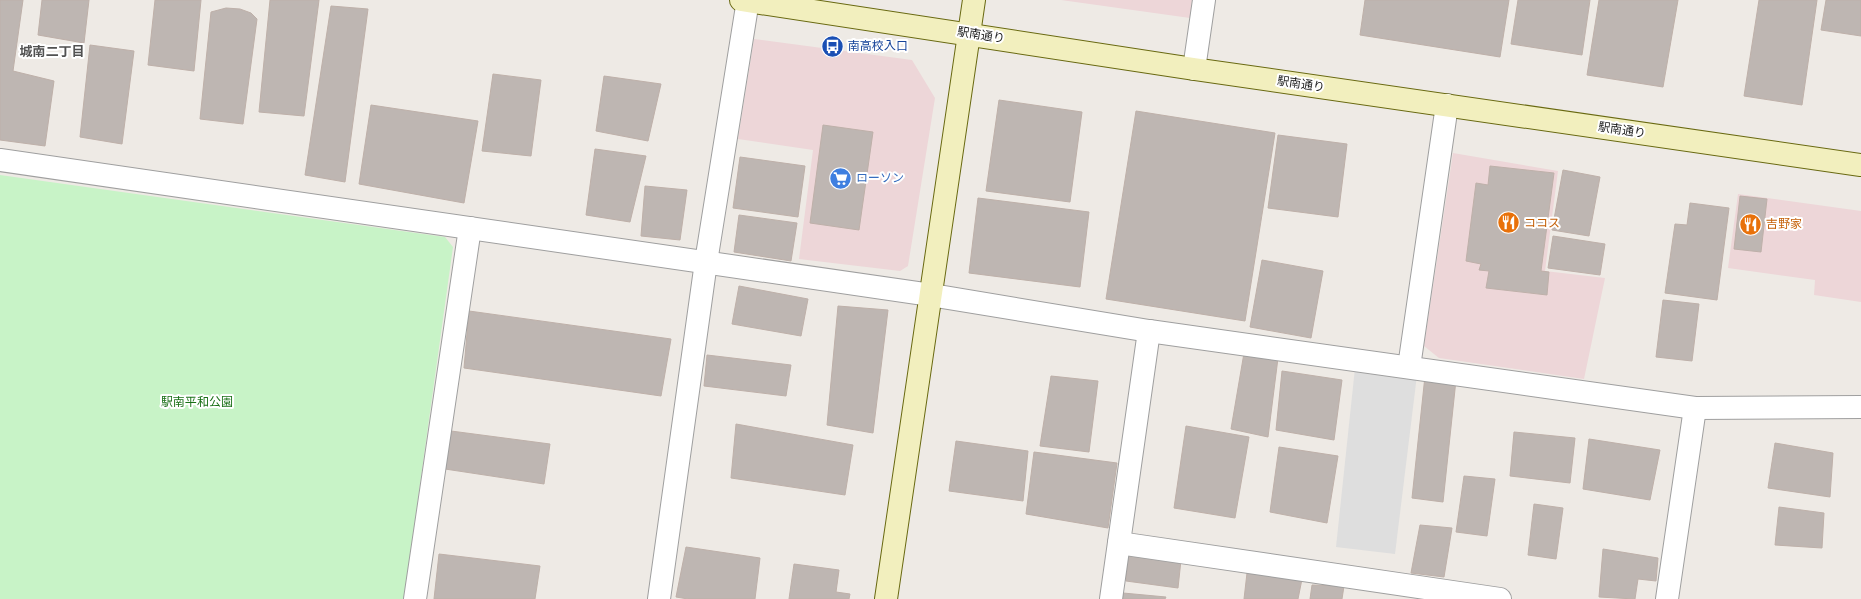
<svg xmlns="http://www.w3.org/2000/svg" width="1861" height="599" viewBox="0 0 1861 599" font-family="'Alegreya Sans','Noto Sans JP',sans-serif">
	<style>
		.commercial { fill: #edd6d8 }
		.park { fill: #c8f3c7 }
		.parking { fill: #dedede }
		.building { fill: #beb6b2; stroke: #beb0a9 }
		.lines { fill: none; stroke-linecap: round; stroke-linejoin: round }
		.street-casing { stroke: #9f9f9f; stroke-width: 24 }
		.secondary-casing { stroke: #696911; stroke-width: 24 }
		.street { stroke: #fff; stroke-width: 22 }
		.secondary { stroke: #f2efbe; stroke-width: 22 }
		.labels { text-anchor: middle; dominant-baseline: central; stroke-width: 4; stroke-linejoin: round; paint-order: stroke }
		.street-label { font-size: 12px; fill: #1e1e1e; stroke: #fff }
		.transit-label { font-size: 12px; fill: #164399; stroke: #fff; text-anchor: start }
		.shop-label { font-size: 12px; fill: #366cbe; stroke: #fff; text-anchor: start }
		.food-label { font-size: 12px; fill: #c56008; stroke: #fff; text-anchor: start }
		.park-label { font-size: 12px; fill: #1a7017; stroke: #fff }
		.neighbourhood-label { font-size: 13px; font-weight: bold; fill: #515151; stroke: #fff }
	</style>
	<rect width="100%" height="100%" fill="#eeeae5"/>
	<g class="commercial">
		<polygon points="1061,0 1192,0 1190,18"/>
		<polygon points="754,39 912,60 935,98 908,266 900,271 799,259 813,150 738,139"/>
		<polygon points="1453,153 1558,171 1545,271 1605,278 1584,379 1439,358 1424,346"/>
		<polygon points="1738,194 1861,211 1861,302 1814,295 1815,280 1728,268"/>
	</g>
	<polygon class="park" points="0,175 445,237 453,247 404,599 0,599"/>
	<polygon class="parking" points="1355,368 1417,375 1395,554 1336,547"/>
	<g class="building">
		<polygon points="0,0 23,0 13,71 54,81 45,146 0,140"/>
		<polygon points="42,0 89,0 84,43 38,35"/>
		<polygon points="155,0 201,0 194,71 148,65"/>
		<polygon points="270,0 319,0 304,116 259,112"/>
		<polygon points="1365,0 1509,0 1500,57 1360,35"/>
		<polygon points="1518,0 1590,0 1582,55 1511,44"/>
		<polygon points="1599,0 1678,0 1663,87 1587,75"/>
		<polygon points="1759,0 1817,0 1802,105 1744,96"/>
		<polygon points="1826,0 1861,0 1861,36 1821,30"/>
		<polygon points="331,6 368,9 345,182 305,175"/>
		<polygon points="226,8 240,9 251,13 257,19 243,124 200,119 211,12"/>
		<polygon points="90,45 134,51 122,144 80,137"/>
		<polygon points="493,74 541,80 531,156 482,151"/>
		<polygon points="604,76 661,84 648,141 596,131"/>
		<polygon points="999,100 1082,112 1070,202 986,191"/>
		<polygon points="371,105 478,121 464,203 359,184"/>
		<polygon points="1136,111 1275,133 1245,321 1106,299"/>
		<polygon points="823,125 873,132 859,230 810,223"/>
		<polygon points="1278,135 1347,144 1338,217 1268,208"/>
		<polygon points="595,149 646,156 630,222 586,215"/>
		<polygon points="740,157 805,166 798,217 733,208"/>
		<polygon points="1490,166 1554,173 1541,271 1549,272 1547,295 1486,288 1489,271 1479,270 1481,264 1466,261 1476,183 1488,185"/>
		<polygon points="1563,170 1600,177 1589,236 1552,230"/>
		<polygon points="645,186 687,190 680,240 641,236"/>
		<polygon points="1740,196 1767,199 1761,252 1734,249"/>
		<polygon points="978,198 1089,212 1080,287 969,273"/>
		<polygon points="1690,203 1729,208 1717,300 1665,293 1675,224 1687,225"/>
		<polygon points="739,215 797,223 791,261 734,252"/>
		<polygon points="1553,236 1605,244 1600,275 1548,268"/>
		<polygon points="1262,260 1323,271 1311,338 1250,327"/>
		<polygon points="739,286 808,299 801,336 732,324"/>
		<polygon points="1663,300 1699,304 1692,361 1656,357"/>
		<polygon points="838,306 888,310 873,433 827,425"/>
		<polygon points="469,311 671,339 661,396 464,368"/>
		<polygon points="1244,353 1278,358 1268,437 1231,429"/>
		<polygon points="707,355 791,365 786,396 704,386"/>
		<polygon points="1282,371 1342,380 1334,440 1276,430"/>
		<polygon points="1051,376 1098,381 1089,452 1040,446"/>
		<polygon points="1425,376 1456,380 1443,502 1412,498"/>
		<polygon points="736,424 853,445 845,495 731,478"/>
		<polygon points="1186,426 1249,437 1235,518 1174,508"/>
		<polygon points="451,431 550,444 544,484 445,469"/>
		<polygon points="1514,432 1575,438 1570,483 1510,476"/>
		<polygon points="1589,439 1660,450 1650,500 1583,489"/>
		<polygon points="956,441 1028,451 1023,501 949,491"/>
		<polygon points="1775,443 1833,453 1830,497 1768,488"/>
		<polygon points="1279,447 1338,456 1327,523 1270,512"/>
		<polygon points="1034,452 1117,463 1108,528 1026,514"/>
		<polygon points="1464,476 1495,479 1487,536 1456,532"/>
		<polygon points="1534,504 1563,508 1556,559 1528,555"/>
		<polygon points="1779,507 1824,513 1822,548 1775,545"/>
		<polygon points="1420,525 1452,528 1444,577 1411,573"/>
		<polygon points="686,547 760,558 755,599 688,599 676,597"/>
		<polygon points="1603,549 1658,558 1656,581 1638,579 1635,599 1599,597"/>
		<polygon points="1128,553 1181,560 1178,588 1126,581"/>
		<polygon points="439,554 540,566 535,599 434,599"/>
		<polygon points="794,564 839,570 836,592 850,594 849,599 789,599"/>
		<polygon points="1247,573 1302,579 1298,599 1244,599"/>
		<polygon points="1312,585 1344,586 1342,599 1310,599"/>
		<polygon points="1123,593 1166,597 1165,599 1122,599"/>
	</g>
	<g class="lines">
		<defs>
			<g id="street">
				<polyline points="1194,69 1204,0"/>
				<polyline points="0,160 931,295 1149,331 1695,408 1861,407"/>
				<polyline points="1409,367 1447,105"/>
				<polyline points="1119,543 1500,599"/>
				<polyline points="415,599 470,228"/>
				<polyline points="659,599 706,262 748,0"/>
				<polyline points="1111,599 1149,331"/>
				<polyline points="1667,599 1695,408"/>
			</g>
			<g id="secondary">
				<polyline points="741,0 1194,69 1861,165"/>
				<polyline points="886,599 974,0"/>
			</g>
		</defs>
		<use href="#street" class="street-casing"/>
		<use href="#secondary" class="secondary-casing"/>
		<use href="#street" class="street"/>
		<use href="#secondary" class="secondary"/>
	</g>
	<defs>
		<symbol id="bus-disc" viewBox="-11 -11 22 22"><circle r="9.5" fill="#1a4fb4" stroke="#fff"/><path d="M-5-6H5V4H4V6H2V4H-2V6H-4V4H-5ZM-3.5-4V0h7V-4ZM-3.5 1.2v1.5H-2V1.2ZM2 1.2v1.5H3.5V1.2Z" fill="#fff"/></symbol>
		<symbol id="supermarket-disc" viewBox="-11 -11 22 22"><circle r="9.5" fill="#3f7fe0" stroke="#fff"/><path d="M-6-5.5h2.5l.6 2H6L4.5 2H-2.5L-4.4-4H-6ZM-1.5 3.2a1.3 1.3 0 1 0 .1 0ZM3 3.2a1.3 1.3 0 1 0 .1 0Z" fill="#fff"/></symbol>
		<symbol id="restaurant-disc" viewBox="-11 -11 22 22"><circle r="9.5" fill="#e8710a" stroke="#fff"/><path d="M-5-6h1v4h1v-4h1v4h1v-4h1v5L-1.5 .5V6h-2V.5L-5-1ZM5-6V6H3V1.5H1.5Q1.5-4 5-6Z" fill="#fff"/></symbol>
	</defs>
	<g fill-rule="evenodd">
		<use href="#bus-disc" x="820" y="34" width="25" height="25"/>
		<use href="#supermarket-disc" x="828" y="166" width="25" height="25"/>
		<use href="#restaurant-disc" x="1496" y="210" width="25" height="25"/>
		<use href="#restaurant-disc" x="1738" y="212" width="25" height="25"/>
	</g>
	<g class="labels">
		<g class="street-label">
			<text transform="translate(981 35) rotate(9)">駅南通り</text>
			<text transform="translate(1301 84) rotate(8)">駅南通り</text>
			<text transform="translate(1622 130) rotate(8)">駅南通り</text>
		</g>
		<g class="transit-label">
			<text x="848" y="46">南高校入口</text>
		</g>
		<g class="shop-label">
			<text x="856" y="178">ローソン</text>
		</g>
		<g class="food-label">
			<text x="1524" y="223">ココス</text>
			<text x="1766" y="224">吉野家</text>
		</g>
		<g class="park-label">
			<text x="197" y="402">駅南平和公園</text>
		</g>
		<g class="neighbourhood-label">
			<text x="52" y="52">城南二丁目</text>
		</g>
	</g>
</svg>
